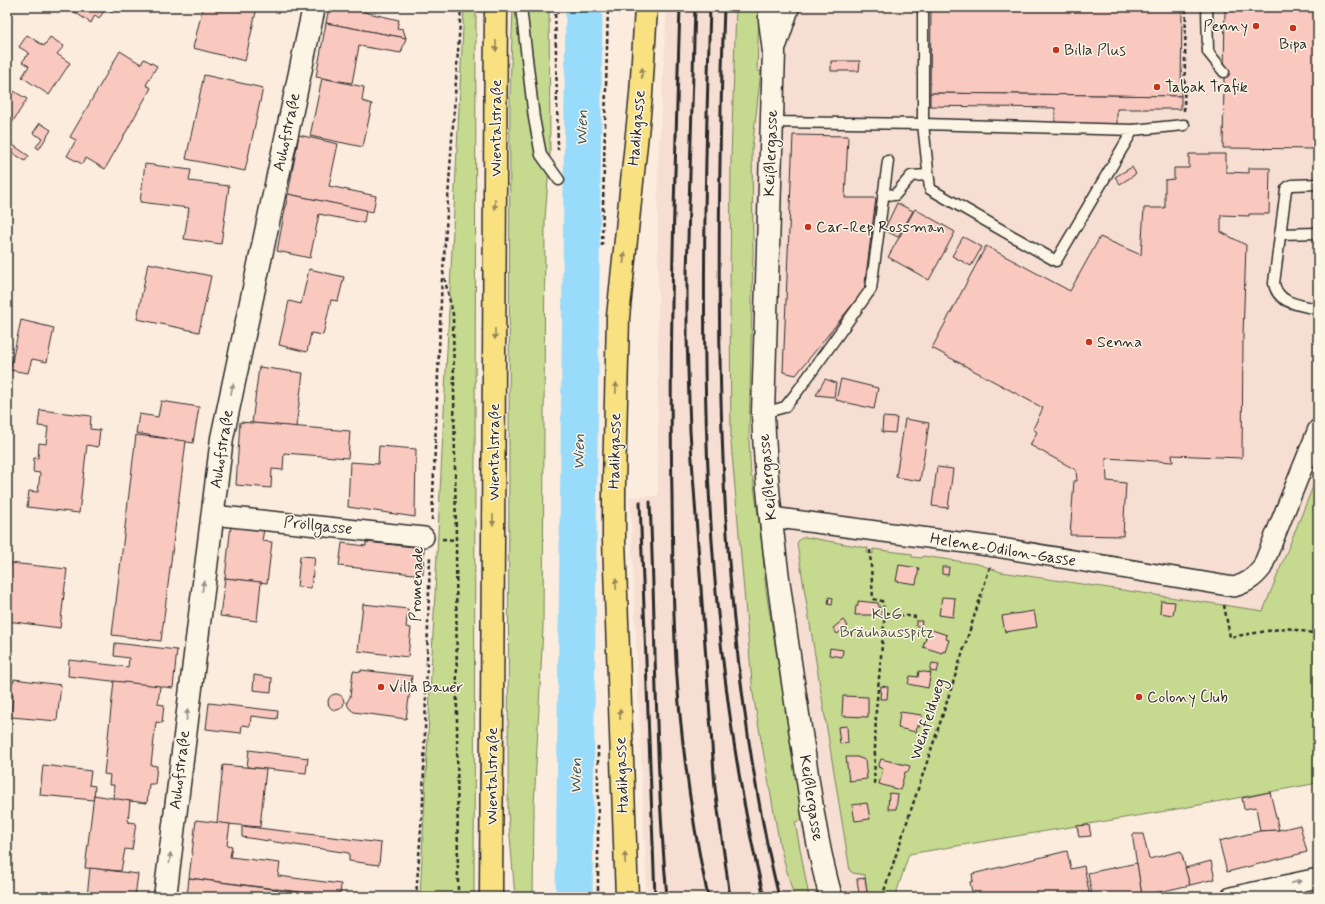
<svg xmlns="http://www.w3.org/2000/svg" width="1325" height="904" viewBox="0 0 1325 904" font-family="Mynerve,sans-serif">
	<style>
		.built { fill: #f6ded2 }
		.green { fill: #c6da8f; stroke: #78825d }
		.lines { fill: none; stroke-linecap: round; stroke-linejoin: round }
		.river { stroke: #99dbfb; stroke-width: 37 }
		.building { fill: #f9c9c0; stroke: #2b2b2b }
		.service-casing { stroke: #2b2b2b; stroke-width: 13 }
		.minor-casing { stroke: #2b2b2b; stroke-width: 22 }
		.tertiary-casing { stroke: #2b2b2b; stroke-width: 25 }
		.primary-casing { stroke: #2b2b2b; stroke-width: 25 }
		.path { stroke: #2b2b2b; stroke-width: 2.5; stroke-dasharray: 4 3; stroke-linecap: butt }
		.service { stroke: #fcf5e5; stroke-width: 10 }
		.minor { stroke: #fcf5e5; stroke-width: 19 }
		.tertiary { stroke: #fcf5e5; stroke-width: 22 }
		.primary { stroke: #f9e181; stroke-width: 22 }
		.rail { stroke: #2b2b2b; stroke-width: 3 }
		.oneway { fill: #928656 }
		.oneway2 { fill: #949088 }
		.poi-dot { fill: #c8321e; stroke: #fcf5e5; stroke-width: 1.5 }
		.labels { text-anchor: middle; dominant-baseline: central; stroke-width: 3; stroke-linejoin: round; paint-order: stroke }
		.poi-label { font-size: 16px; fill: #2b2b2b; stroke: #fcf5e5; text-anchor: start }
		.street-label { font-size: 16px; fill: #2b2b2b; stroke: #fcf5e5 }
		.park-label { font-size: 16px; fill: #525744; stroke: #fcf5e5 }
		.water-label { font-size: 17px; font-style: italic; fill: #46575f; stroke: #fcf5e5 }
	</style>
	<rect width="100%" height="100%" fill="#fbecde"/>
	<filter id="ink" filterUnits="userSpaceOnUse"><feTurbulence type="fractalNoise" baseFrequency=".025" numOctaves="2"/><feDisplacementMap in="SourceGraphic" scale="8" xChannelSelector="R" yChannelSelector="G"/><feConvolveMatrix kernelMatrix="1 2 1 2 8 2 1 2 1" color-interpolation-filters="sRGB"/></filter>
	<g filter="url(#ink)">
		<polygon class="built" points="667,7 1318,7 1318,783 909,854 895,897 647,897 630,497 658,496 658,167"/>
		<g class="green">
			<polygon points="464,7 476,7 474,897 420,897"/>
			<polygon points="513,7 549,7 550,153 545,219 543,627 534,806 533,897 515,897 508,812 510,92"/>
			<polygon points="736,7 759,7 757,71 761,71 752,149 753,254 749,440 751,477 753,478 762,545 766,591 804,819 795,822 809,897 794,897 780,846 753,694 731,442 730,304 731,160"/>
			<path d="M1318,474v309l-146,27 -263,44 -14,43h-40l4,-3 8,-2 -2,-17 -12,-2 -3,-2 -53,-327c2,-5 4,-6 8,-7l63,11 -1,5 6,1v-5l39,5v3l10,1 1,-2 55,8 23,8 262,39z"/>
		</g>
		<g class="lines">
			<polyline class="river" points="574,897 584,7"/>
		</g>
		<g class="building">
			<polygon points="67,7 116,7 112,13 106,9 99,18 95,15 91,23"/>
			<polygon points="203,7 257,7 245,61 193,48"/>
			<polygon points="329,7 365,7 364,12 399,20 397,28 403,29 406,38 326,23"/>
			<polygon points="931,7 1182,7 1181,96 930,93"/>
			<polygon points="1225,7 1318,7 1318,149 1223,148"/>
			<polygon points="326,23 406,38 401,53 359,46 352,83 316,77"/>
			<polygon points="27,35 44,46 50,37 64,46 57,54 70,63 49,95 22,77 29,66 22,62 29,53 19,47"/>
			<polygon points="120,51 141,64 144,59 157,66 146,85 151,88 105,169 86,158 82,164 67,156 76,140 70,137"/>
			<polygon points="831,61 860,61 859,71 831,71"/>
			<polygon points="204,75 263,88 245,171 186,159"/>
			<polygon points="322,78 364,87 362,101 372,104 363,147 310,136"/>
			<polygon points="7,87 27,99 12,123 7,120"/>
			<polygon points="930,93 1181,96 1181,109 1117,109 1117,127 1055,126 1055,108 930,106"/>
			<polygon points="40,123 51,130 39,149 36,147 42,138 33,133"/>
			<polygon points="299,135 338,144 329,186 376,196 373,212 288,194"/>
			<polygon points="793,135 848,136 845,198 876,198 864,290 796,375 783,372"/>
			<polygon points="7,141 29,156 25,161 7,149"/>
			<polygon points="1189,154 1226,154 1226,172 1249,173 1249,168 1270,168 1269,214 1249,214 1249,216 1221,215 1221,232 1246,245 1243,336 1242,458 1172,455 1173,462 1106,458 1107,481 1126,483 1123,536 1070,535 1074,481 1077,481 1076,470 1030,445 1037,432 1033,429 1043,408 932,348 986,246 1070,291 1100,237 1141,255 1144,208 1165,208 1165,180 1174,179 1174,168 1189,168"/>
			<polygon points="145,164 191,170 189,181 229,186 221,244 184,239 189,208 140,202"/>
			<polygon points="1132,167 1136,174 1120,184 1115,177"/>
			<polygon points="288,194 366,210 364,223 319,214 310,258 277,251"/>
			<polygon points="897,203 913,211 898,237 884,230"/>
			<polygon points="915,209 955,232 929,280 888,257"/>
			<polygon points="963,237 982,247 971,266 952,256"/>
			<polygon points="148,263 211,276 199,332 137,319"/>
			<polygon points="309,269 344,277 338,301 331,300 323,335 311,333 307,352 279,345 289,301 301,304"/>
			<polygon points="21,320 54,328 47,362 32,359 28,373 10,370"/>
			<polygon points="259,367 303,373 296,427 252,423"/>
			<polygon points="825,379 836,383 834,397 816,395"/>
			<polygon points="841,379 878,388 874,409 836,400"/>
			<polygon points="161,401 199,407 193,443 136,433 139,414 158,417"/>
			<polygon points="40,410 91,416 90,429 100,430 98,447 87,445 79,513 27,507 29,491 38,492 40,473 33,472 34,458 38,458 39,443 46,444 48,427 38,426"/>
			<polygon points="883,417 897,418 895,433 882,432"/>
			<polygon points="905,419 929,423 920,481 896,477"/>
			<polygon points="240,422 350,431 348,458 284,453 283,470 272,469 271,488 236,485"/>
			<polygon points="136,435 186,441 161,641 112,635"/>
			<polygon points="379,446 416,449 415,517 348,507 350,462 378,464"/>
			<polygon points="937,467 953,469 948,508 932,506"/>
			<polygon points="231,525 264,529 262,541 272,542 267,583 225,578"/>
			<polygon points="366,542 424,548 423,575 339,566 342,543 366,546"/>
			<polygon points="300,556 315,557 311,588 297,587"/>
			<polygon points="10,563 67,569 60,628 7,621 7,593"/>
			<polygon points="899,565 919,568 916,584 896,581"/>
			<polygon points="942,567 949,567 948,575 942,574"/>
			<polygon points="225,578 261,582 257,621 220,616"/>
			<polygon points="829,597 833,598 832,605 828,604"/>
			<polygon points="942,597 955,598 953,617 939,615"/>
			<polygon points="858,601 878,603 882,615 855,615 856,606 858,606"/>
			<polygon points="1161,601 1175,602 1173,615 1160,613"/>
			<polygon points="363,604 408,609 406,627 411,628 408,657 358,651"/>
			<polygon points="1034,611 1037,627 1005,632 1002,616"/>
			<polygon points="843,620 848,626 837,634 833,628"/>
			<polygon points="916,621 922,621 921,626 916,626"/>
			<polygon points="929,629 947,635 946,639 949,640 945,652 943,651 942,653 923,647"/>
			<polygon points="115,643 177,650 173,688 68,676 69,660 128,667 129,658 114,656"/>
			<polygon points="830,648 843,650 842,657 829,655"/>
			<polygon points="932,663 939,664 937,672 930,671"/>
			<polygon points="361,670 412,676 406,719 354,712 350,709 348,706 347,702 350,697 353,671 361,672"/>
			<polygon points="919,671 931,673 928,688 908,684 910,676 918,677"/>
			<polygon points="254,675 272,678 271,692 253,690"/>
			<polygon points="14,679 61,685 57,721 11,717 13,695 7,694 7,690 8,681 14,682"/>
			<polygon points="114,681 160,686 158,704 164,705 162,723 156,722 151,765 157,766 155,784 149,784 147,803 113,799 114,785 109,785 110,775 104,774"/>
			<polygon points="881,686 888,687 887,699 880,699"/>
			<circle cx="336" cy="702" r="8"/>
			<polygon points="843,696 868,697 868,717 842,716"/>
			<polygon points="209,703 278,711 277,719 251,716 250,726 242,725 241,733 206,729"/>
			<polygon points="900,712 922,715 920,726 917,726 916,732 898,728"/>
			<polygon points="847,726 848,743 840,744 838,727"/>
			<polygon points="249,750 308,758 306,773 247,767"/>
			<polygon points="846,757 857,757 865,760 867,779 849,781"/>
			<polygon points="881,759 910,766 908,772 905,772 900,790 879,784 883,769 878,767"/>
			<polygon points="43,765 91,771 89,785 95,786 94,800 40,795"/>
			<polygon points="223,765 266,769 260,827 217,823"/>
			<polygon points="1270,792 1279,830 1260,831 1256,807 1244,809 1242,798"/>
			<polygon points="889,793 898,794 896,809 888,809"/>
			<polygon points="94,795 130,801 128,822 136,823 132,850 125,849 121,871 85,868"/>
			<polygon points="867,803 870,819 855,821 852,805"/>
			<polygon points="196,820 230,824 227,845 232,846 230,857 280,863 278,876 341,884 340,897 189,878"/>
			<polygon points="1089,825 1091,836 1079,837 1077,826"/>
			<polygon points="1300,825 1307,852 1227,872 1219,841 1260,831 1279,830"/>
			<polygon points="242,826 381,843 379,865 349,861 349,853 242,837"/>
			<polygon points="1132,834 1143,834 1149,859 1181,851 1190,885 1142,896"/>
			<polygon points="1067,851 1071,869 1084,866 1090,897 973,897 970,882 973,881 972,874"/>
			<polygon points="1211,861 1215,879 1190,885 1185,868"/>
			<polygon points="1137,863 1142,896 1092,897 1088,873"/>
			<polygon points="90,868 138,874 135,897 87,897"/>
			<polygon points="189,878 302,893 301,897 187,897"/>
			<polygon points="865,878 867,892 859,894 857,879"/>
		</g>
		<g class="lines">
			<defs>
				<g id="service">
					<polyline points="521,7 534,118 541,155 559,180"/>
					<polyline points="1207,7 1208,52 1224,72"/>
					<polyline points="772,122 923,124 923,7"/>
					<polygon points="923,124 1133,130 1056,261 930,189"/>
					<polyline points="1133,130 1184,125"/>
					<path d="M1318,184l-26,1 -4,2 -2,2 -12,94c3,21 27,22 44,26"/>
					<polyline points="883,194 895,195 911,176 928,175"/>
					<polyline points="1280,234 1318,233"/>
					<polyline points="763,413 785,407 797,392 871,289 888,161"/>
				</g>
				<g id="minor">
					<polyline points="212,515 424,537"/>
					<path d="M771,517l225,30 238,40c13,-4 20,-9 28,-19l56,-139"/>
					<polyline points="1231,897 1318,878"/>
				</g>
				<g id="tertiary">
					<path d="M770,7v13l4,32 -11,361c4,105 21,210 37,315 9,56 15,114 31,169"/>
					<polyline points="776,43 788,7"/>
					<polyline points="165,897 222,438 314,7"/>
				</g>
				<g id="primary">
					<polyline points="491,897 496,7"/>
					<polyline points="627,897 614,540 614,483 618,317 641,95 646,7"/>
				</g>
			</defs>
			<use href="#service" class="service-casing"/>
			<use href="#minor" class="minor-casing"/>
			<use href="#tertiary" class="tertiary-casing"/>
			<use href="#primary" class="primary-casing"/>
			<g class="path">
				<polyline points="555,7 558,150"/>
				<polyline points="1184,111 1186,7"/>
				<polyline points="602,246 608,7"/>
				<polyline points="432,520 442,277"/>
				<polyline points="442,539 456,540"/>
				<polyline points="870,550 873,599 882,601 885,613 876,710 874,787"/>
				<polyline points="1224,605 1230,637 1286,628 1318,634"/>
				<polyline points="885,613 916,617"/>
				<polyline points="416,897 423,801 430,555"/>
				<polyline points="458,897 456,540 453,314 443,272 461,7"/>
				<polyline points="598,897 598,745"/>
				<polyline points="882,897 942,717 990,567"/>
			</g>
			<use href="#service" class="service"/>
			<use href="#minor" class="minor"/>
			<use href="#tertiary" class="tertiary"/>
			<use href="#primary" class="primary"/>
			<g class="rail">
				<path d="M680,7c-5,163 -11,326 -8,489 1,73 1,146 8,219 6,61 15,122 28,182"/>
				<polyline points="695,7 687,273 687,338 690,431 715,788 730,897"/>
				<path d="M710,7c-9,297 -16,600 54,890"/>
				<path d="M724,7c-6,171 -8,342 2,512 8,128 23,254 53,378"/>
				<polyline points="640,502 655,897"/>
				<path d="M650,502c6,132 5,264 17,395"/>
			</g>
		</g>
		<defs><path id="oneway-solid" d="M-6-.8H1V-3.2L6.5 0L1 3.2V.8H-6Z"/></defs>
		<g class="oneway">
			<use href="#oneway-solid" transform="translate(496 46) rotate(90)"/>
			<use href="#oneway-solid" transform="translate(642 73) rotate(-87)"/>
			<use href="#oneway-solid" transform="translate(495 204) rotate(90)"/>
			<use href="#oneway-solid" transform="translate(624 258) rotate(-84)"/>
			<use href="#oneway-solid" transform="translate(495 334) rotate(90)"/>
			<use href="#oneway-solid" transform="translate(616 388) rotate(-88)"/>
			<use href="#oneway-solid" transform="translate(493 520) rotate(90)"/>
			<use href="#oneway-solid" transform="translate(616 584) rotate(-92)"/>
			<use href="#oneway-solid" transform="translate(620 714) rotate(-92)"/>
			<use href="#oneway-solid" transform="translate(625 858) rotate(-92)"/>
		</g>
		<g class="oneway2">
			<use href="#oneway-solid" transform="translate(232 389) rotate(-78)"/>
			<use href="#oneway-solid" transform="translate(203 586) rotate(-83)"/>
			<use href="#oneway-solid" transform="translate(187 715) rotate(-83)"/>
			<use href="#oneway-solid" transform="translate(170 858) rotate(-83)"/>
			<use href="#oneway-solid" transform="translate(1296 882) rotate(-13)"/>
		</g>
	</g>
	<g class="poi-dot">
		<circle cx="1256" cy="26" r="4"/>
		<circle cx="1293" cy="28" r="4"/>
		<circle cx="1056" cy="50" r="4"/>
		<circle cx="1157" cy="87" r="4"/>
		<circle cx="808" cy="227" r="4"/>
		<circle cx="1089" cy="342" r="4"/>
		<circle cx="381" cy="687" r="4"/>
		<circle cx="1139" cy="697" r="4"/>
	</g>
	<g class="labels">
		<g class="poi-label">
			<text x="1248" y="26" text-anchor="end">Penny</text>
			<text x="1293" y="44" text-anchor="middle">Bipa</text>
			<text x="1064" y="50">Billa Plus</text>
			<text x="1165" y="87">Tabak Trafik</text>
			<text x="816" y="227">Car-Rep Rossman</text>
			<text x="1097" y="342">Senna</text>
			<text x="389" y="687">Villa Bauer</text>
			<text x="1147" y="697">Colony Club</text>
		</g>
		<g class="street-label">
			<text transform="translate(496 128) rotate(-90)">Wientalstraße</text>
			<text transform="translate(637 128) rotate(-85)">Hadikgasse</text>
			<text transform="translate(287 132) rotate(-78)">Auhofstraße</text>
			<text transform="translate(771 153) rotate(-88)">Keißlergasse</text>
			<text transform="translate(222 449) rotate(-81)">Auhofstraße</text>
			<text transform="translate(615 451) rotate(-89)">Hadikgasse</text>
			<text transform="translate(494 452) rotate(-90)">Wientalstraße</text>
			<text transform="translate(768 477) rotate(-95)">Keißlergasse</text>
			<text transform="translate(318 526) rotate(6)">Pröllgasse</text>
			<text transform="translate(1003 550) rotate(9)">Helene-Odilon-Gasse</text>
			<text transform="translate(417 584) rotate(-88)">Promenade</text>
			<text transform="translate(928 719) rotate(-72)">Weinfeldweg</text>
			<text transform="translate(180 770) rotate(-83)">Auhofstraße</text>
			<text transform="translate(622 775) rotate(-92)">Hadikgasse</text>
			<text transform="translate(492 776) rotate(-90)">Wientalstraße</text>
			<text transform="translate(811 798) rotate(81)">Keißlergasse</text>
		</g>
		<g class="park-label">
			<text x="887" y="614">KLG<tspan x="887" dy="18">Bräuhausspitz</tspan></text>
		</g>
		<g class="water-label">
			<text transform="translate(582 128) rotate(-89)">Wien</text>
			<text transform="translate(579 452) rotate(-89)">Wien</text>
			<text transform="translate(576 776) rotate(-89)">Wien</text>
		</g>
	</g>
	<rect width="1325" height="904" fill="none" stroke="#fcf5e5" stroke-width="24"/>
	<rect x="12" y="12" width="1301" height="880" fill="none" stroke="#2b2b2b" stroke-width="1.5" filter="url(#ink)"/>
</svg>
